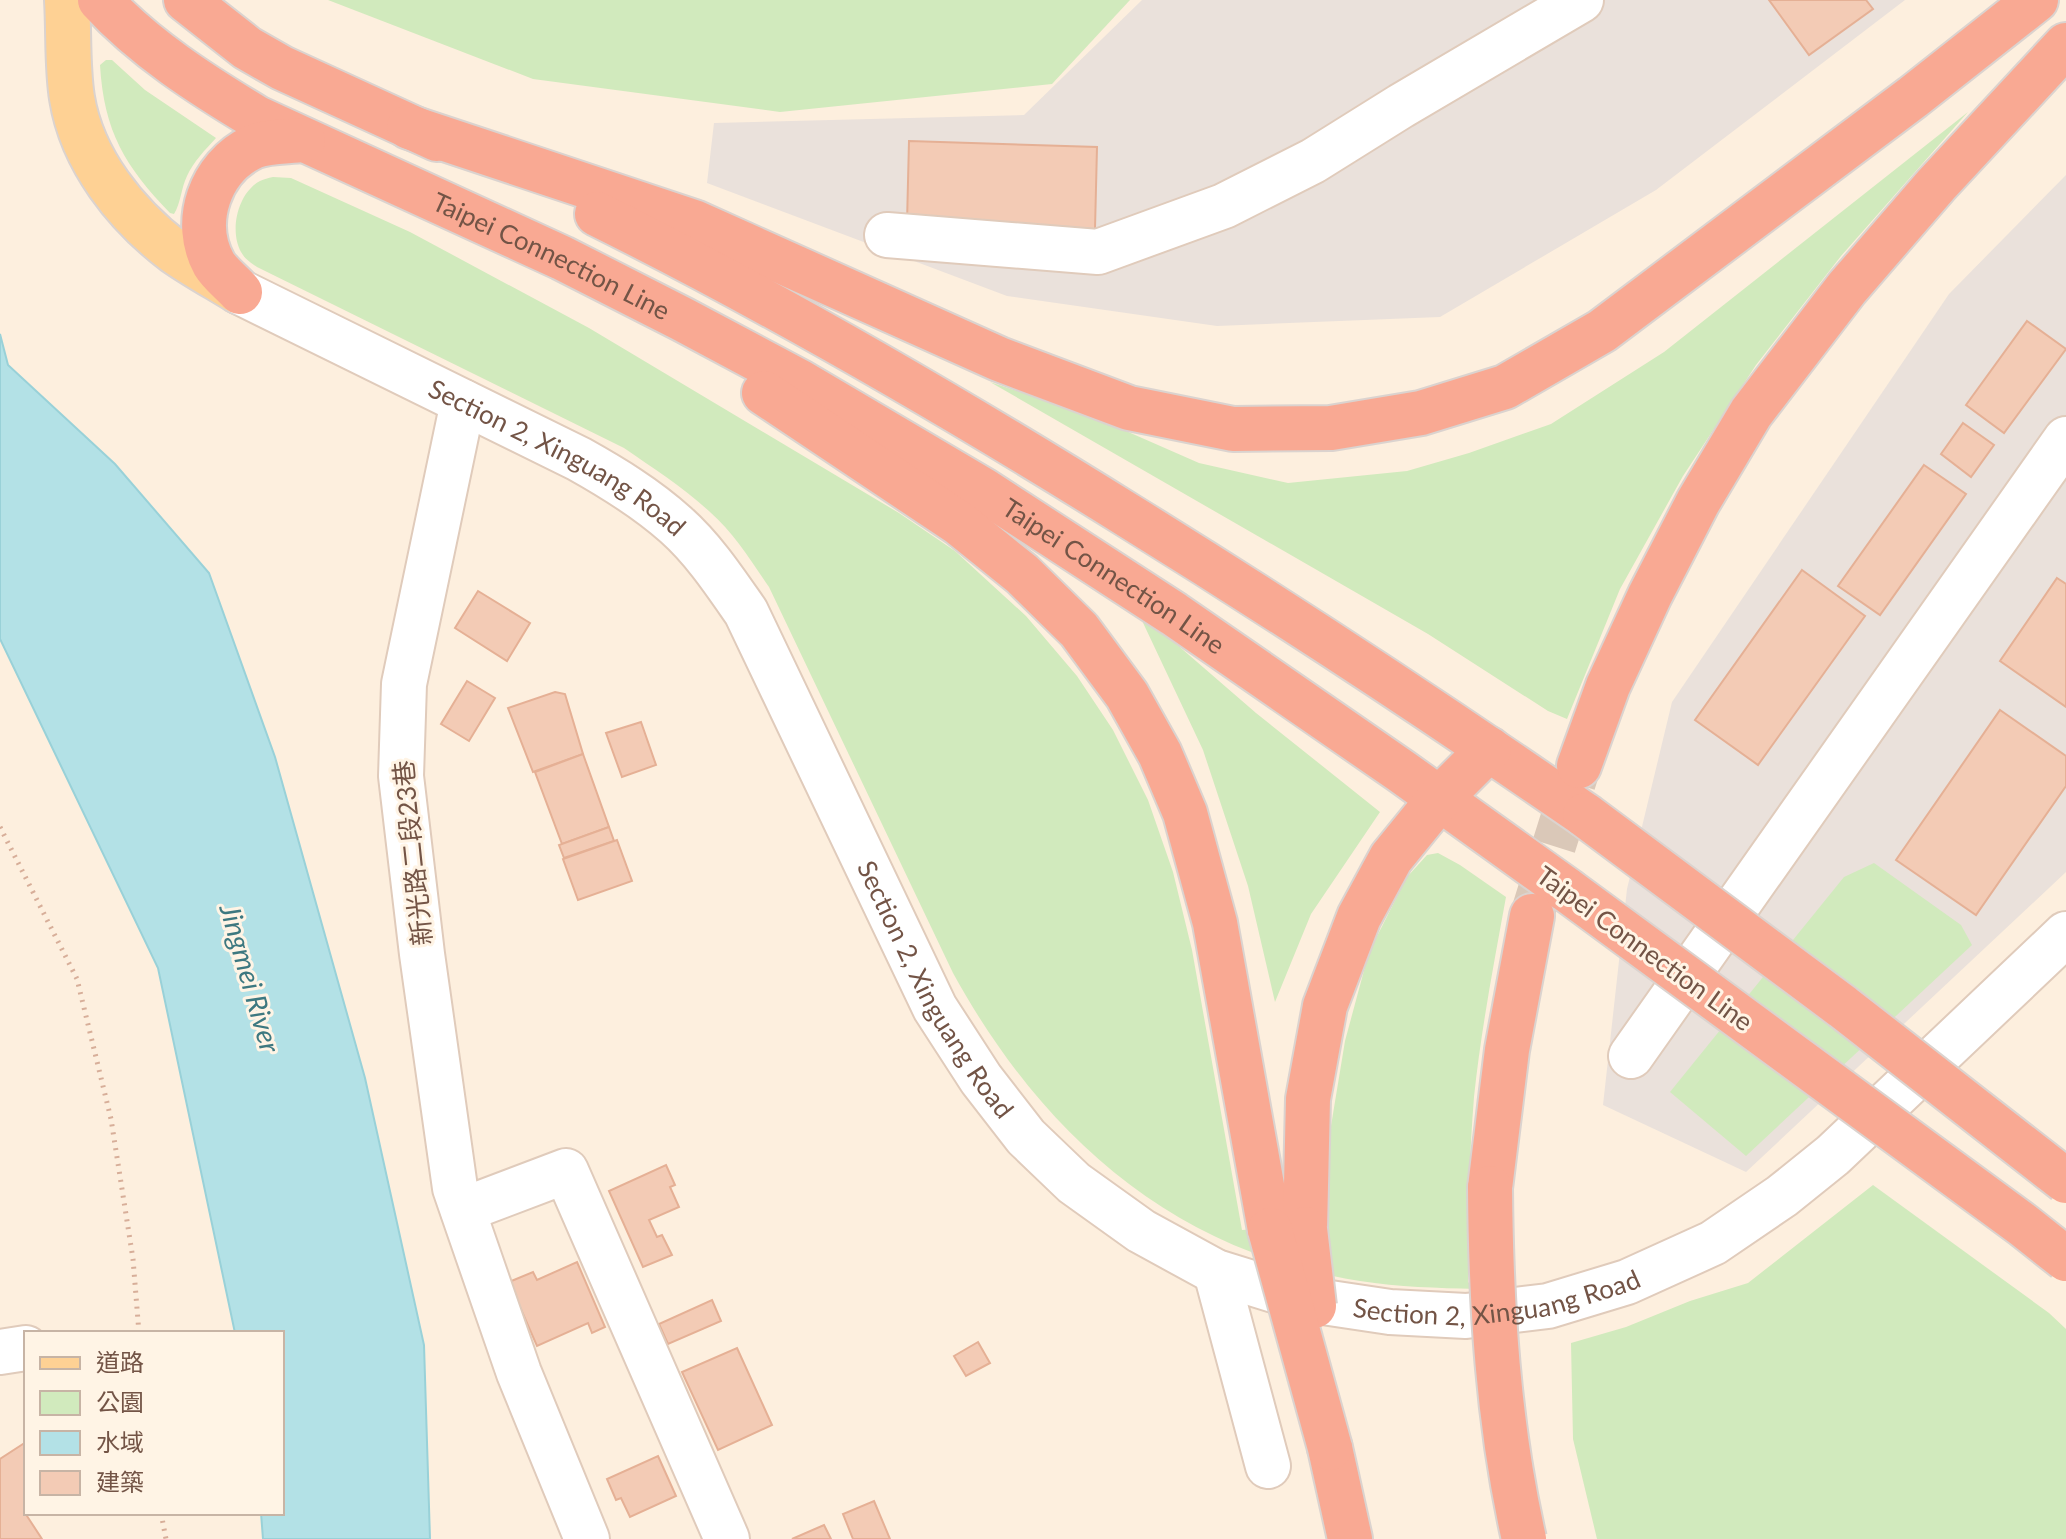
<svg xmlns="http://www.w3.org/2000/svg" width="2066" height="1539" viewBox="0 0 2066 1539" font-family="Lato,'Noto Sans TC',sans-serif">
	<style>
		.industrial { fill: #eae1db }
		.green { fill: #d1eabd }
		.water { fill: #b3e1e6; stroke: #99d1d8; stroke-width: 2 }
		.building { fill: #f3cbb5; stroke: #e5b095; stroke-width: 2 }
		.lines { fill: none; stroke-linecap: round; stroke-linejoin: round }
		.highway-tunnel { stroke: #dac8b8; stroke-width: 44; stroke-dasharray: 44 22; stroke-linecap: butt }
		.minor-casing { stroke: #e0cbbb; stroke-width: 48 }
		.major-casing { stroke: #dbd3cf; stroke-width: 48 }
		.highway-casing { stroke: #dbd3cf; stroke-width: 48 }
		.path { stroke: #d7ae99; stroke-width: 5; stroke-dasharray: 2 6; stroke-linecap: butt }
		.minor { stroke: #fff; stroke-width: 44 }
		.major { stroke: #fed194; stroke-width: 44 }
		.highway { stroke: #f9a993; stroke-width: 44 }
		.highway-bridge-casing { stroke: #dbd3cf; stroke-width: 48; stroke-linecap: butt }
		.highway-bridge { stroke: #f9a993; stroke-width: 44 }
		.labels { text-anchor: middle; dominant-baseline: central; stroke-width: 6; stroke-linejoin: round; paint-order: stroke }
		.street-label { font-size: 26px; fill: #735446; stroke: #fff4e5 }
		.water-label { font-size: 28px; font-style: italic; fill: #3d7880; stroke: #fff4e5 }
	</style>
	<rect width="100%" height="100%" fill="#fdefde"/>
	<g class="industrial">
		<polygon points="1142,0 1905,0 1656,190 1440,317 1217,326 1007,296 707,183 714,123 1024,115"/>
		<polygon points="2066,175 2066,872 1746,1172 1603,1105 1627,889 1672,702 1949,294"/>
	</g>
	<g class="green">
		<polygon points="328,0 1130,0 1052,84 780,112 533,79"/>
		<path d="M106,60h6l33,30 71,48c-11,12 -22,23 -29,38 -6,12 -6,27 -13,38l-4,-1c-45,-47 -66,-81 -70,-148z"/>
		<polygon points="1968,112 1841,256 1756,365 1683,476 1620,589 1567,719 1548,711 1428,634 990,382 1085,413 1199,463 1288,483 1407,471 1469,453 1551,424 1664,352"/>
		<path d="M273,177l18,1 119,54 179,96 310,185 56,38 71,65 51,60 36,54 35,70 25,72 19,78 50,280 86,-6 -1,-29 3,-63 15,-91 24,-89 38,-75 20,-22 11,-2 22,12 46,32c-12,66 -25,133 -32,200 -5,62 -6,123 -6,185l8,7c-39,-1 -77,-2 -116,-8 -187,-29 -318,-146 -407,-308l-184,-386c-18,-26 -35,-54 -59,-75 -26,-24 -57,-44 -86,-64l-367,-181c-4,-3 -11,-7 -14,-12 -15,-21 -6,-62 17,-74 4,-2 8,-3 13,-4z"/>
		<polygon points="1137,610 1256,713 1380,812 1311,914 1275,1002 1248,886 1203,750"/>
		<polygon points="1874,863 1961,925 1972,945 1746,1156 1670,1092 1844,877"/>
		<polygon points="1873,1185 2049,1313 2066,1329 2066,1539 1597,1539 1573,1439 1571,1343 1626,1327 1690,1301 1748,1283"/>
	</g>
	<polygon class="water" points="0,334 8,365 115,464 209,573 275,757 365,1078 424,1345 430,1539 263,1539 261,1513 282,1513 282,1333 235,1333 158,968 0,639"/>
	<g class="building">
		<polygon points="1769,0 1866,0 1873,9 1809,55"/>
		<polygon points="909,141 1097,147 1095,229 907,223"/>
		<polygon points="2027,321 2066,349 2004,433 1966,405"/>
		<polygon points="1963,423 1994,445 1971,477 1941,454"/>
		<polygon points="1924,465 1966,494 1880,615 1838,586"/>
		<polygon points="1802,570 1865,616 1758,765 1695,720"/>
		<polygon points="2057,578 2066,584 2066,707 2000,661"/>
		<polygon points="478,591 530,623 507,661 455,628"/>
		<polygon points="467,681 495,698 469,741 441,724"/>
		<polygon points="555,692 565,694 583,754 533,772 508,708"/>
		<polygon points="2000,710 2066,756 2066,786 1976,915 1896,860"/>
		<polygon points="641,722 656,765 622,777 606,733"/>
		<polygon points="583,754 609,827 562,844 535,772"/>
		<polygon points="609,827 614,841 564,858 559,845"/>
		<polygon points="617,840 632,881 578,900 563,859"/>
		<polygon points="666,1165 675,1185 670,1187 679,1207 649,1220 657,1237 662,1235 672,1255 643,1267 609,1191"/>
		<polygon points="577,1262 605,1327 592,1333 588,1323 537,1346 509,1282 533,1272 537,1280"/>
		<polygon points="712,1300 721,1321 668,1344 659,1324"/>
		<polygon points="978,1342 990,1363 966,1376 954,1356"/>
		<polygon points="737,1348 772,1425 718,1450 682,1372"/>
		<polygon points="26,1442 26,1512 25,1513 42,1539 0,1539 0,1459"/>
		<polygon points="658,1456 676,1496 630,1517 621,1498 616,1500 607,1479"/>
		<polygon points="874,1501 890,1539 853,1539 843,1514"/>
		<polygon points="824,1525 831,1539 792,1539"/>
	</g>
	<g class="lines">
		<polyline class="highway-tunnel" points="1534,909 1578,769"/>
		<defs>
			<g id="minor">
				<polyline points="887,235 1098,252 1224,206 1313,161 1401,106 1581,0"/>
				<path id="s1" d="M240,292l339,167c34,19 67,39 97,66 28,25 49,57 70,87l189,396 46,71 45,58 48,46 67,48 75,41 87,27 87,13 76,4 82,-10 79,-24 86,-39 69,-47 51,-41 233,-221"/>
				<polyline points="463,402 404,684 401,776 422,954 455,1188 519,1373 587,1539"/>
				<polyline points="1631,1056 2066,439"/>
				<polyline points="463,1210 566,1171 727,1539"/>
				<polyline points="1216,1272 1268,1466"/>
				<polyline points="0,1352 26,1348"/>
			</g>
			<path id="major" d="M67,0c2,32 0,67 5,98 10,62 54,117 103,154 20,14 42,26 63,39"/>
			<g id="highway">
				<path id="s2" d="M100,0c44,48 102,85 157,118l305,140 120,61 118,63 183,108 191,124 227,157 166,119"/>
				<polyline points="186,0 247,48 282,68 437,139"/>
				<polyline points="409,127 694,222 999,359 1129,408 1233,429 1331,428 1421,413 1505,387 1602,331 1913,97 2036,0"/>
				<path d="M597,214c183,91 359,194 532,302 155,96 307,196 456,299"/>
				<path d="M240,292c-8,-9 -20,-18 -26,-28 -23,-42 -4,-97 39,-117 14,-6 34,-5 50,-7"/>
				<polyline points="764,393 960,524 1022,574 1079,630 1127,695 1160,754 1185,813 1215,923 1270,1230"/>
				<polyline points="1579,766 1608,686 1650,595 1698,502 1751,413 1847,288 1936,185 2066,45"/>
				<polyline points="1490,1188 1507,1050 1532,916"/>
				<polyline points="1305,1229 1308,1099 1325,1006 1359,917 1391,858 1439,799 1489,749"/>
				<polyline points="1330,1448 1350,1539"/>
			</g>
		</defs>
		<use href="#minor" class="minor-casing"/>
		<use href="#major" class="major-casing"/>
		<use href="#highway" class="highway-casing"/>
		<g class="path">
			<polyline points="0,827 77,979 111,1119 133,1259 139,1333"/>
			<polyline points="161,1513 166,1539"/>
		</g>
		<use href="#minor" class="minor"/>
		<use href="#major" class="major"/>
		<use href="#highway" class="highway"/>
		<defs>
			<g id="highway-bridge">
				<polyline points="1585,815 1843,1007 2066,1181"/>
				<polyline points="1567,890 2023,1225 2066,1259"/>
				<path d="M1490,1188c1,117 8,236 34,351"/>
				<polyline points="1305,1229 1314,1306"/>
				<polyline points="1270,1230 1330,1448"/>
			</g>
		</defs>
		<use href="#highway-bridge" class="highway-bridge-casing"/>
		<use href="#highway-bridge" class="highway-bridge"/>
	</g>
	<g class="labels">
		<g class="street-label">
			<text stroke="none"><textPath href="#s2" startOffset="522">Taipei Connection Line</textPath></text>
			<text stroke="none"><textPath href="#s1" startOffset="358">Section 2, Xinguang Road</textPath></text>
			<text stroke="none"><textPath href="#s2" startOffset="1170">Taipei Connection Line</textPath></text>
			<text transform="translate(412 853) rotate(-96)">新光路二段23巷</text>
			<text transform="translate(1645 948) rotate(36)">Taipei Connection Line</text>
			<text stroke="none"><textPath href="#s1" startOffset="1030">Section 2, Xinguang Road</textPath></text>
			<text stroke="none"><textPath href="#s1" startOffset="1726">Section 2, Xinguang Road</textPath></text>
		</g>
		<g class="water-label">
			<text transform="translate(251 978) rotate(74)">Jingmei River</text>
		</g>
	</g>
	<rect x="24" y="1331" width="260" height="184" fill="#fff4e5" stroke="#c7b4a5" stroke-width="2"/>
	<rect x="40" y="1357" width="40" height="12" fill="#fed194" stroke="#c7b4a5" stroke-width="2"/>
	<text x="96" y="1371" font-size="24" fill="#735446">道路</text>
	<rect x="40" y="1391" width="40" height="24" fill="#d1eabd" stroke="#c7b4a5" stroke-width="2"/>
	<text x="96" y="1411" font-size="24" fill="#735446">公園</text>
	<rect x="40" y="1431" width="40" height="24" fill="#b3e1e6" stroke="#c7b4a5" stroke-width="2"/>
	<text x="96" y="1451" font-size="24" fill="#735446">水域</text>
	<rect x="40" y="1471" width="40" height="24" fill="#f3cbb5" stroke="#c7b4a5" stroke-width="2"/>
	<text x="96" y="1491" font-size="24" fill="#735446">建築</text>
</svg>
